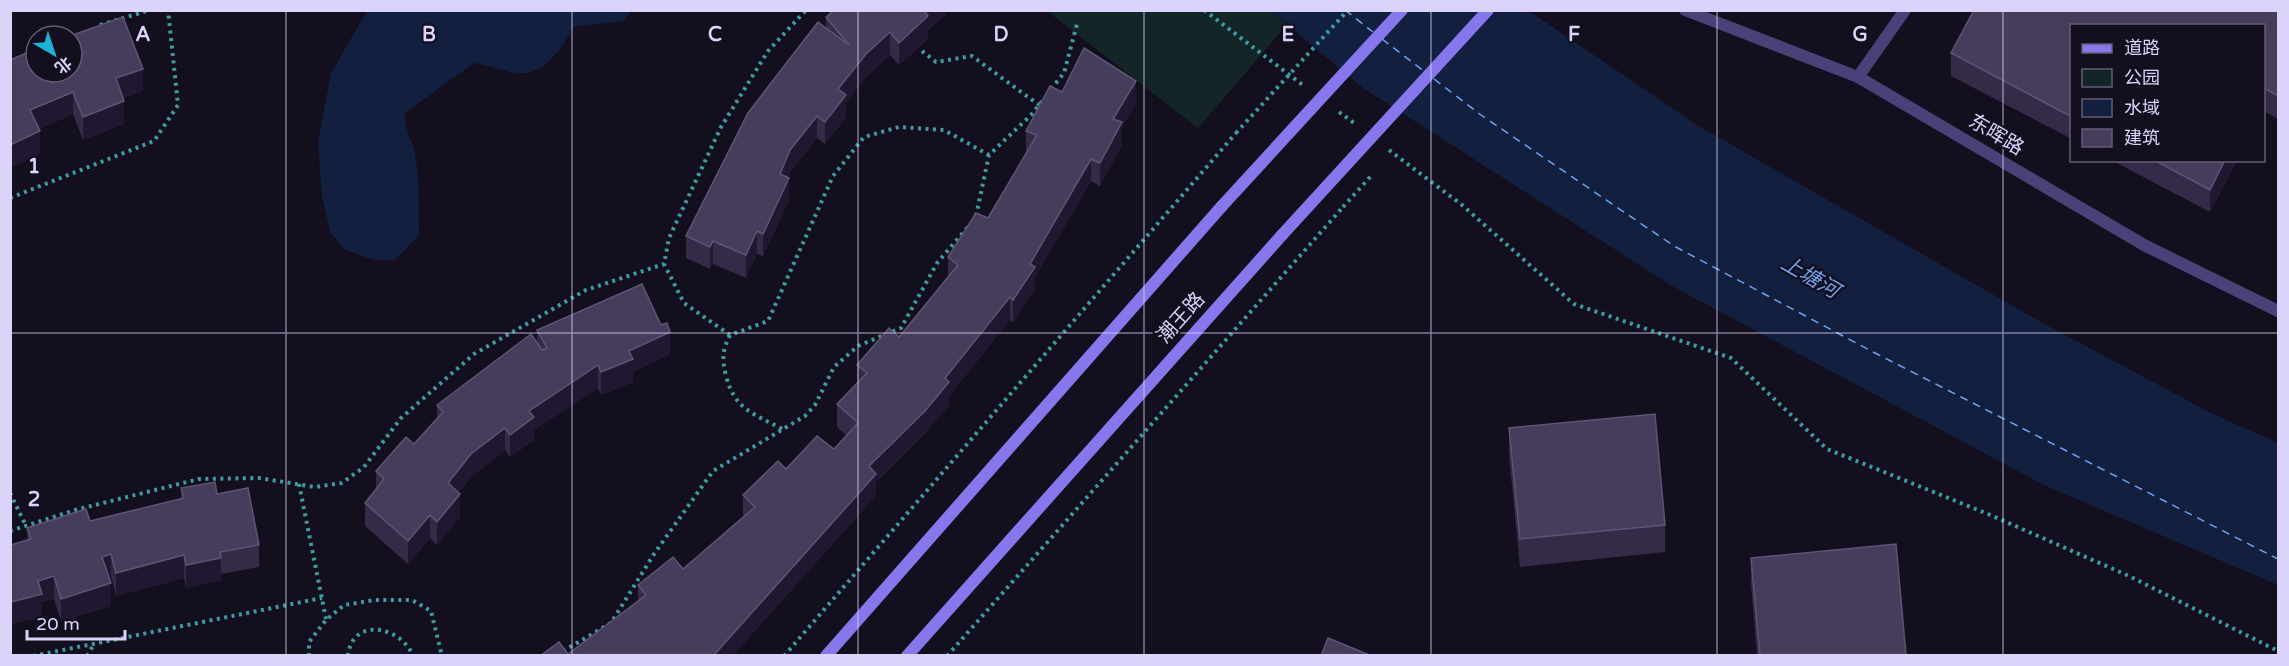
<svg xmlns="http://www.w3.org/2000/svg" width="2289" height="666" viewBox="0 0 2289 666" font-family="'Varela Round','Noto Sans SC',sans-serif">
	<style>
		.green { fill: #132527 }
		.water { fill: #131f3e }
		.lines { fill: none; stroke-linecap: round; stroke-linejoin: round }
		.ferry { stroke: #6fa3eb; stroke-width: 1.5; stroke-dasharray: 8 6; stroke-linecap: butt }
		.path { stroke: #3e9ca1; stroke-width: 4; stroke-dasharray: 3 4.5; stroke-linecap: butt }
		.street { stroke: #494177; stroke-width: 12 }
		.secondary { stroke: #8777ec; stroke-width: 12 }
		.path-bridge { stroke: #3e9ca1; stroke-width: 4; stroke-dasharray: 3 4.5; stroke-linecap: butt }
		.secondary-bridge { stroke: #8777ec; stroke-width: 12 }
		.wall { fill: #352b49 }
		.shaded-wall { fill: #201830 }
		.building { fill: #463d5c; stroke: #5e5475; stroke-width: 1.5 }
		.grid { fill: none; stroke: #dbd3f9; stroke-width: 1.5; stroke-opacity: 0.55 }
		.labels { text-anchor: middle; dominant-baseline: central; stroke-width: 4.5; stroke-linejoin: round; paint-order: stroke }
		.street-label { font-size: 20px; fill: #dbd3f9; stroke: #130f1e }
		.water-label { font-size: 21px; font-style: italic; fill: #6fa3eb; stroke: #130f1e }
		.grid-label { font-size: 20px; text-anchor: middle; font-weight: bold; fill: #dbd3f9; stroke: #130f1e; stroke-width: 4.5; stroke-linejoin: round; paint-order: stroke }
	</style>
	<rect width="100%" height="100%" fill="#130f1e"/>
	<polygon class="green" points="1047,11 1271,11 1287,25 1198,128"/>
	<g class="water">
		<path d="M367,11v-1l265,1 -9,10 -50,6c-10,21 -29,49 -56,46 -14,-1 -29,-8 -43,-10l-69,50c-1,14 5,23 9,36 6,28 5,57 5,86l-24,25h-21l-29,-10 -15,-18 -8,-35 -4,-55 13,-69z"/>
		<polygon points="1271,11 1529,11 1697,125 2041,322 2211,413 2278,443 2278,585 2044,485 1672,286 1363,88"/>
	</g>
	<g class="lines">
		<g class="ferry">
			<polyline points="1345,10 1373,32"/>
			<polyline points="1382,39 1425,72"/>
			<polyline points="1434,79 1481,115 1674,246 1875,353 2278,559"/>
		</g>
		<g class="path">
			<polyline points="1204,10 1304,86"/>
			<polyline points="100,25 150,10"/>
			<polyline points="922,51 936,62 972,56 1039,105"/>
			<polyline points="1051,89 1064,73 1077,24"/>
			<polyline points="1339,112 1354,123"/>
			<polyline points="1389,150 1462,205 1574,304 1731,358 1827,449 1988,514 2129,576 2278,651"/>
			<polyline points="10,198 154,141 178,105 168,10"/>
			<polyline points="976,216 989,155 1031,115 1045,98"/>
			<polyline points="730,335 684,303 664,264 669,238 721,127 768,51 806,10"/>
			<path d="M782,429c-29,-16 -47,-19 -56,-53 -4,-17 -4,-25 4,-41l38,-14 65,-145 31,-39 35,-10 45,3 45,25"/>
			<polyline points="299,484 326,619"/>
			<polyline points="10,493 26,526"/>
			<polyline points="10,531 75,510 199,479 259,478 315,487 342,483 364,467 401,418 474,354 586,290 664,264"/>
			<polyline points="563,651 611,623 654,554 713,471 805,416 815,405 834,367 858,346 901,328 937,263 968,227"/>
			<polyline points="33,656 322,598"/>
			<polyline points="87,656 94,644"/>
			<polyline points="309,656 309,642 326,620 344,605 375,600 412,600 431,611 442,656"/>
			<path d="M348,656c4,-40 53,-30 65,0"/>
			<polyline points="784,656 1236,133"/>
			<polyline points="947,656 1343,207"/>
		</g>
		<g class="street">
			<polyline points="1685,10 1858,77 2144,245 2278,311"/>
			<polyline points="1858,77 1905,10"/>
		</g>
		<g class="secondary">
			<polyline points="826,656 1222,206"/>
			<polyline points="907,656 1282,235"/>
		</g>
		<g class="path-bridge">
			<polyline points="1236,133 1348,10"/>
			<polyline points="1343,207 1371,176"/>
		</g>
		<g class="secondary-bridge">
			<polyline points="1222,206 1402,10"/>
			<polyline points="1282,235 1488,10"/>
		</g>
	</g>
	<g class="wall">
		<polygon points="946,10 946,14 928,30 928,39 899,65 890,55 866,77 846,102 846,117 825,144 817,138 790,172 788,177 789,200 763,256 757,254 746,278 713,264 710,269 686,258 686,236 826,28 826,17"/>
		<polygon points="1974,10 2278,10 2278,119 2264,111 2264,26 2072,26 2072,139 1951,76 1951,53"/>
		<polygon points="123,17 143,69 143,91 123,98 124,101 124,124 83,140 73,114 39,129 40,131 40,154 10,168 10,60 36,49 36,72 72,72 72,36 70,36"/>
		<polygon points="1062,92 1136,103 1122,127 1122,145 1100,186 1091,181 1035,277 1035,289 1013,322 1010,320 949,396 949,405 925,433 876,482 876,496 568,654 638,602 638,585 683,569 743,517 743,495 786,469 834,449 846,435 837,427 837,404 857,383 857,365 899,337 948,276 948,257 988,218 1026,154 1026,131"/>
		<polygon points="2111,160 2237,160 2210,212"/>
		<polygon points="537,330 670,354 633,372 633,382 601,395 598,388 534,430 534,440 510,457 505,450 471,477 458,493 460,517 437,545 430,538 408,564 365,526 365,503 376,489 376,471 414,444 437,419 437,405 537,343"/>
		<polygon points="1509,428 1665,525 1665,552 1520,567 1509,456"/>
		<polygon points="181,488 217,494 259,545 259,567 221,574 221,580 186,588 184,578 116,596 111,576 109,577 111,606 61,621 54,599 42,602 42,617 11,624 10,620 10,545 27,540 27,528 90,521 181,499"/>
		<polygon points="1896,544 1906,656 1757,656 1751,585 1751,558"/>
	</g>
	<g class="shaded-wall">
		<polygon points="924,10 946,10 946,14 928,30 928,39 899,65 899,43"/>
		<polygon points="890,32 890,55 866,77 846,102 846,117 825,144 825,122 838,89 866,54"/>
		<polygon points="143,69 143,91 116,100 116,78"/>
		<polygon points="1136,81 1136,103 1122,127 1122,145 1100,186 1100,163 1113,119"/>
		<polygon points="73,92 73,114 30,133 30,110"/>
		<polygon points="124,101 124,124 83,140 83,117"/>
		<polygon points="817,116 817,138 790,172 784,189 789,178 789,200 763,256 763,234 780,174 790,150"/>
		<polygon points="40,131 40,154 10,168 10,145"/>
		<polygon points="1091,159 1091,181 1035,277 1035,289 1013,322 1013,300 1030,264"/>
		<polygon points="2225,160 2237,160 2210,212 2210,190"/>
		<polygon points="757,231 757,254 746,278 746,255"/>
		<polygon points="713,241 713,264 710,269 710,247"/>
		<polygon points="1010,297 1010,320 949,396 949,405 925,433 876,482 876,496 733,656 713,656 869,466 945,378"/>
		<polygon points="670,332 670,354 633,372 633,382 601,395 601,372 629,351"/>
		<polygon points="598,365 598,388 534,430 534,440 510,457 510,435 529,411"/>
		<polygon points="505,428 505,450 471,477 448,505 448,483 471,454"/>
		<polygon points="460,494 460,517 437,545 437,522"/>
		<polygon points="430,515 430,538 408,564 408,541"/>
		<polygon points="111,554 111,576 102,579 102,557"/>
		<polygon points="184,555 184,578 116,596 116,573"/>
		<polygon points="221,558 221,580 186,588 186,565"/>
		<polygon points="54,576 54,599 42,602 42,617 11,624 11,602 38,581"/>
		<polygon points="111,583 111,606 61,621 61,599"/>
	</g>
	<g class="building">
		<polygon points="834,10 924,10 928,16 899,43 890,32 866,54 838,89 846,95 825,122 817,116 790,150 780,174 789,178 763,234 757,231 746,255 713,241 710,247 686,236 748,113 818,22 849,45 826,17"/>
		<polygon points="1974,10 2278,10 2278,96 2264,88 2264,26 2072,26 2072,117 1951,53"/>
		<polygon points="123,17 143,69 116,78 124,101 83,117 73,92 30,110 40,131 10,145 10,60 36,49 36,72 72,72 72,36 70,36"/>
		<polygon points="1084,48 1136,81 1113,119 1122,122 1100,163 1091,159 1030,264 1035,267 1013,300 1010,297 945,378 949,382 925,411 869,466 876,474 713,656 540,656 559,642 568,654 646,595 638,585 673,557 683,569 755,507 743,495 778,461 786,469 817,436 834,449 858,423 837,404 867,373 857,365 889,328 899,337 958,265 948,257 976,213 988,218 1037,135 1026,131 1050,86 1062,92"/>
		<polygon points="2154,160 2225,160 2210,190"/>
		<polygon points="642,284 661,325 667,323 670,332 629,351 633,359 601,372 598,365 529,411 534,417 510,435 505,428 471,454 448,483 460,494 437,522 430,515 408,541 365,503 384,479 376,471 406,437 414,444 443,412 437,405 531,334 542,350 547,348 537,330"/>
		<polygon points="1655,414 1665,525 1520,539 1509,428"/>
		<polygon points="215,482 217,494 248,488 259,545 220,552 221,558 186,565 184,555 116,573 111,554 102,557 111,583 61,599 54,576 38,581 42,594 11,602 10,597 10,545 31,539 27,528 86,509 90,521 184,498 181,488"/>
		<polygon points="1896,544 1906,655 1760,656 1751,558"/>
		<polygon points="1328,638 1372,656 1321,656"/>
	</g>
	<path class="grid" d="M286,10v646M572,10v646M858,10v646M1144,10v646M1431,10v646M1717,10v646M2003,10v646M10,333h2268"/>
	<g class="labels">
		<g class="street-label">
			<text transform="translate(1996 135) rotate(31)">东晖路</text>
			<text transform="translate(1181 318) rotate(-48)">潮王路</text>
		</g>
		<g class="water-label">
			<text transform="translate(1810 277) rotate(30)">上塘河</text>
		</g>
	</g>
	<g class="grid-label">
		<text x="143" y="41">A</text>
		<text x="429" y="41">B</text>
		<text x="715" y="41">C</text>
		<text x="1001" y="41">D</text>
		<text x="1288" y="41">E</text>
		<text x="1574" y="41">F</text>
		<text x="1860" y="41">G</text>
		<text x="34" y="173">1</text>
		<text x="34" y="506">2</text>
	</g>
	<rect width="2289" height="666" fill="none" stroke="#dbd3f9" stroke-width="24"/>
	<rect x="2070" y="24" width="195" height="138" fill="#130f1e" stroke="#635d76" stroke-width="1.5"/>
	<rect x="2082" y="44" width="30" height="9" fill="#8777ec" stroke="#635d76" stroke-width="1.5"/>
	<text x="2124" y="54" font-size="18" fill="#dbd3f9">道路</text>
	<rect x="2082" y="69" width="30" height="18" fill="#132527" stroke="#635d76" stroke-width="1.5"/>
	<text x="2124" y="84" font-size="18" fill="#dbd3f9">公园</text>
	<rect x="2082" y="99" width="30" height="18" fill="#131f3e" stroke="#635d76" stroke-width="1.5"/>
	<text x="2124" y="114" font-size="18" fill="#dbd3f9">水域</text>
	<rect x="2082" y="129" width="30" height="18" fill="#463d5c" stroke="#635d76" stroke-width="1.5"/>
	<text x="2124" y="144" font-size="18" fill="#dbd3f9">建筑</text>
	<g transform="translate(54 54) rotate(141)"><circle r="28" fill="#130f1e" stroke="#635d76" stroke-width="1.5"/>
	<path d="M0-4.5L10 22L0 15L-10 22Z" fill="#1fb0d8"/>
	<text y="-9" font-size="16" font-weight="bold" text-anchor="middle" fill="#dbd3f9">北</text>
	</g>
	<path d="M27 630v9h98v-9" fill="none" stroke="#dbd3f9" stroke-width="3"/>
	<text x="36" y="630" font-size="18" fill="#dbd3f9" stroke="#130f1e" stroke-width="4.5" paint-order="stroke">20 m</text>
</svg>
